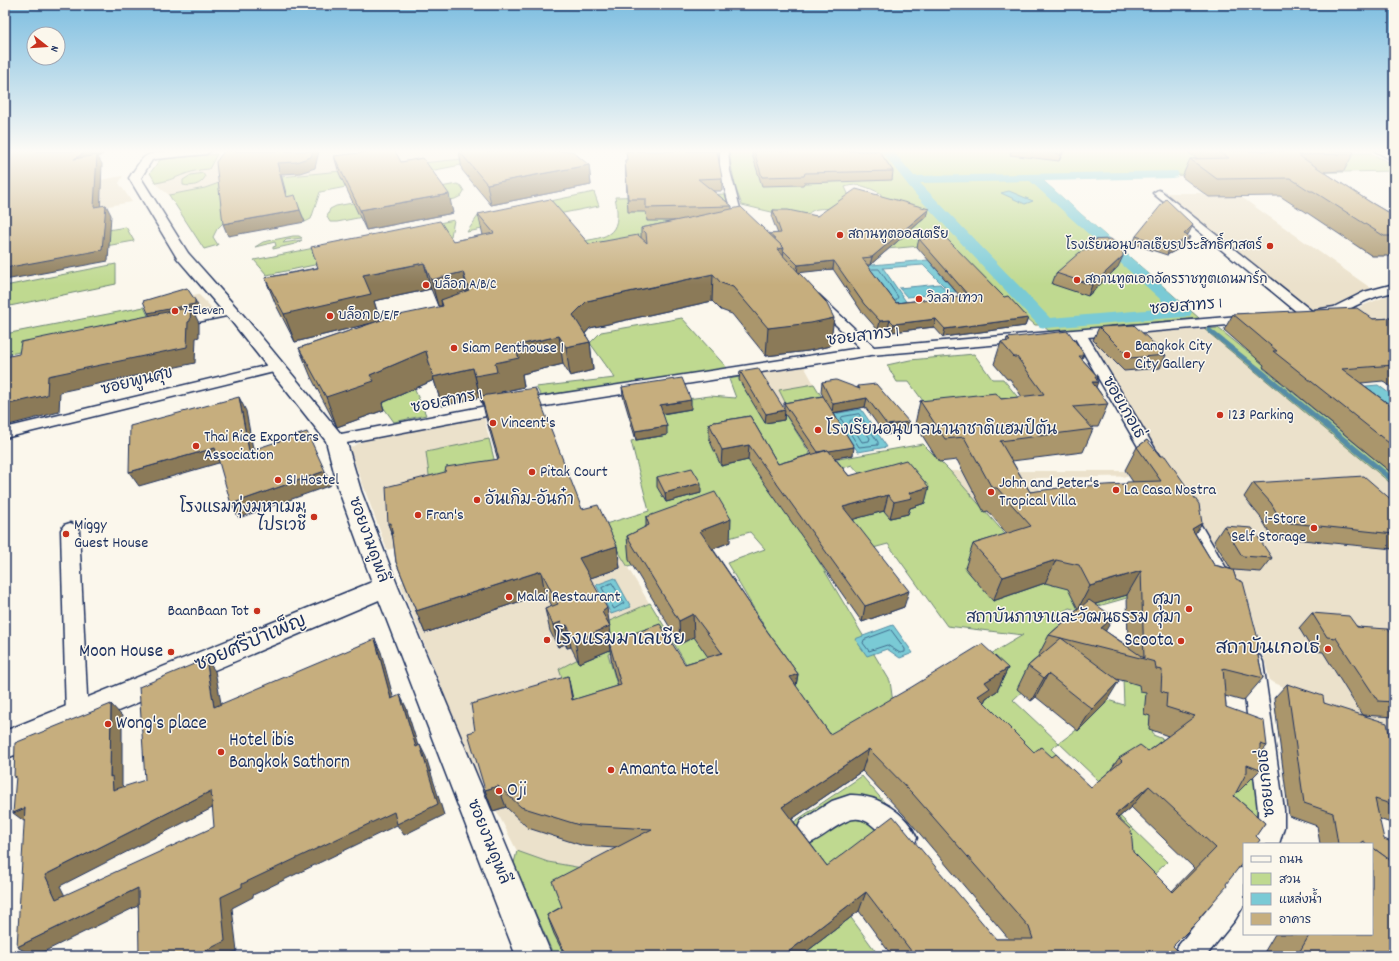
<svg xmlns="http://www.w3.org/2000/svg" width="1399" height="961" viewBox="0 0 1399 961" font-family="Dekko,'Playpen Sans Thai',sans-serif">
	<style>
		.built { fill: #ebe1cb }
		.green { fill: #bfd990; stroke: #6d8477 }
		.water { fill: #7acad5; stroke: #548ca5 }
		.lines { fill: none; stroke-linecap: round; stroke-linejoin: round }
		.shore { stroke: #416d8e; stroke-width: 1 }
		.stream-far1 { stroke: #548ca5; stroke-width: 4.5 }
		.stream { stroke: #548ca5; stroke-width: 5.5 }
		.canal { fill: #7acad5; fill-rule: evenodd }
		.minor-casing { stroke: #1b2f5e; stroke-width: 3 }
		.tertiary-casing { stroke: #1b2f5e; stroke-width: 3 }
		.primary-casing { stroke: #1b2f5e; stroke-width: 3 }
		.minor { fill: #fbf7ec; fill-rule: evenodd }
		.tertiary { fill: #fbf7ec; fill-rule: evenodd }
		.primary { fill: #fbf7ec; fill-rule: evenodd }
		.wall { fill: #aa966c; stroke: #1b2f5e; fill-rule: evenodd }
		.shaded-wall { fill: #8b7a58; stroke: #1b2f5e }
		.building { fill: #c6ae7e; stroke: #1b2f5e; fill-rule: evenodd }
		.poi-dot { fill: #c8321e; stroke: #fbf7ec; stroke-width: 1.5 }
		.labels { text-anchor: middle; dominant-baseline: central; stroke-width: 3; stroke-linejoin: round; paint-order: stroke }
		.far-poi-label { font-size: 13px; fill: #1b2f5e; stroke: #fbf7ec; text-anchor: start }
		.street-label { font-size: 16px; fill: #1b2f5e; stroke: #fbf7ec }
		.poi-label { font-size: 16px; fill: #1b2f5e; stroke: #fbf7ec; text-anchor: start }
		.near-poi-label { font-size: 19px; fill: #1b2f5e; stroke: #fbf7ec; text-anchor: start }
		.near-street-label { font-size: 19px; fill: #1b2f5e; stroke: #fbf7ec }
	</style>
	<rect width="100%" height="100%" fill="#fbf7ec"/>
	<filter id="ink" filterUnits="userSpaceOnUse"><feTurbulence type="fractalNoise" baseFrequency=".025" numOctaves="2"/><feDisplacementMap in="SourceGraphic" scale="8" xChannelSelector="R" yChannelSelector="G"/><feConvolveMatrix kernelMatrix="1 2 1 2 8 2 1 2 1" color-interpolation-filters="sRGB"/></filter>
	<g filter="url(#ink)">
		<g class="built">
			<polygon points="261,151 462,151 464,159 219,183 205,188 169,195 159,187 150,173 159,161 162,159"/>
			<polygon points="123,176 119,183 132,202 5,223 5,196"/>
			<polygon points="1164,193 1201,193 1208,197 1241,197 1372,289 1327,309 1313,310"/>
			<polygon points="1394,293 1394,350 1340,315"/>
			<polygon points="198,294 215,311 154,323 144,307"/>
			<polygon points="1204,329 1394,486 1394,734 1270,681 1253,617 1240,589 1209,538 1199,518 1134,419 1087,339 1089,338 1124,334"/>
			<polygon points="804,366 814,384 855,456 816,463 759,373"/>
			<polygon points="484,417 508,518 387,550 350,450 351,447 366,440"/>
			<polygon points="950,471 1154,471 1155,476 1034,478 1051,511 989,516"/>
			<polygon points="602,525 761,788 582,868 548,862 517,851 468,755 400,583"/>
		</g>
		<g class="green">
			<path d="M728,151h545l6,3 91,-1 24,12v6l-354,7 159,140 -149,14 -8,-7h-7l-92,-81 -68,6 36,-20 16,-14 -45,-19 -2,-4c-11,-5 -22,-11 -35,-6l5,11c-4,2 -9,7 -14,9 -12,4 -25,-3 -31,13l-63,-15 -6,-16z"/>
			<path d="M217,154l-8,15c-22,1 -33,11 -53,14l-6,-10 9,-12 3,-2z"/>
			<polygon points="463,159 482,161 320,192 311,219 305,222 299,207 226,220 217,229 213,237 218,245 204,249 169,195 205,188 219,183"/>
			<path d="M203,173l2,4c-4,8 -13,10 -22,8v-5l8,-5z"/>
			<polygon points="457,184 461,186 464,191 461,196 455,199 337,222 330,222 327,217 330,209 336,206"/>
			<polygon points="594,192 599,206 467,232 478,216"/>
			<path d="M727,194l5,20 -162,51 1,-22c33,-6 53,-3 44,-46z"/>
			<polygon points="454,220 451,236 267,275 254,260"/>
			<polygon points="126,227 134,241 5,264 5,247"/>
			<polygon points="293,236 299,236 302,238 286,240 283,243 302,240 295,244 273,249 273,247 276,246 275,242 255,247 263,242"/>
			<polygon points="116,264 116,284 5,307 5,286"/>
			<polygon points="144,307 152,324 5,355 5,334"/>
			<polygon points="682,318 728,369 541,396 536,387 615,378 590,343 601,332"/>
			<polygon points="1218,328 1248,352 1343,346 1263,368 1394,475 1394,486 1204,329"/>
			<polygon points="974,354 992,379 1003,379 1025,406 932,413 909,382 897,382 887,365 910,360"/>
			<polygon points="759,373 816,463 923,444 950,471 1019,550 1197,578 1081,611 1069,608 1052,618 1078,639 1013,700 1059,743 1083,725 1091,695 1124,705 1123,679 1148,686 1153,735 1253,775 1259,804 1255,820 1244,844 1118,799 1059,743 1051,749 1167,862 1132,896 946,697 974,664 1023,635 947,626 888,544 862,551 812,487 860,474 852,465 776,489 890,681 894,710 567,956 554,956 514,863 517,851 548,862 582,868 761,788 673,642 695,628 716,647 766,629 727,563 765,549 750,532 628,567 602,525 649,511 631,441 667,435 660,414 687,399 710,396 736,398 729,379"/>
			<polygon points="814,384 826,404 789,410 779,390"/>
			<polygon points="413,386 426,415 394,422 381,404 411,390"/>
			<polygon points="489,439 499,479 431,490 426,452"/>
			<polygon points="650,603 666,629 608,654 623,705 576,720 559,669 580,658 596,627"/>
			<polygon points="862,776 901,822 824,879 788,826"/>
			<polygon points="849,915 879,956 797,956"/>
		</g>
		<g class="water">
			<polygon points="1009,191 1033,201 1025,204 1001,193"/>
			<polygon points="928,260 956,292 950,292 923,265 883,268 907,303 890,305 861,266"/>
			<polygon points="940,284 948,293 907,297 899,288"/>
			<polygon points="1378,385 1394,397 1394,417 1355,387"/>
			<polygon points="861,409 887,447 858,452 833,414"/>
			<polygon points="615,578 631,607 611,614 596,585"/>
			<polygon points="893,625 913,653 900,658 887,649 867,656 855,639"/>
		</g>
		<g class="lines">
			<g class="shore">
				<polyline points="872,269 879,269 898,297 896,300"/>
				<polygon points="859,414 878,442 878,445 859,447 841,419 842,417"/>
				<polygon points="856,419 870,438 869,441 862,442 850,423 850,421"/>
				<polygon points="612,583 624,603 614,609 602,588"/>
				<polygon points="891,630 905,649 905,652 900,653 887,645 869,651 863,643 864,640"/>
			</g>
			<polyline class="stream-far1" points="1209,330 1255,367"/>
			<polyline class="stream" points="1254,366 1394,481"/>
			<path class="canal" d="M881,151h12l21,25 263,-5 2,3 -2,3 -4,1 -129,3 148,131 -2,4 -6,1 -138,11 -6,-1 -124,-132zM1030,181l140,127 -120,10 -130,-135z"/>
			<defs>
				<g id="minor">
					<polygon points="720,151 728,151 730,171 741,212 752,227 751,229 743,229 731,212 720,171"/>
					<path d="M1158,190l3,1 152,121 1,-2 20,-3 30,-15 30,-8v8c-7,2 -15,3 -21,6 -16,5 -43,25 -59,17l-6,3 -5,-1 -148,-122 -2,-2z"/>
					<polygon points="815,294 819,295 874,347 1251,315 1257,319 1251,323 1088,337 1163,462 1161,466 1155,467 1149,466 1147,462 1075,338 871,355 507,412 336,445 330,444 328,440 330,436 336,435 507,402 860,348 811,301 809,298"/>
					<polygon points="231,307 236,308 237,311 236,314 174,327 167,323 169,320"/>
					<polygon points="277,363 282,364 284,367 282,370 5,438 5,428"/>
					<polygon points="1185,506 1191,508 1233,580 1236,585 1233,590 1226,593 1219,590 1176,512 1179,508"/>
					<polygon points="70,523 76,525 79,530 88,716 85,723 77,726 69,723 66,716 61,530 64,525"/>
					<polygon points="1252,653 1260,656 1263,662 1284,810 1284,827 1279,844 1253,844 1258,827 1258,810 1241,662 1244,656"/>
					<path d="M850,795c27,-1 57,18 67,43l-4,9 -9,4c-3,-1 -6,-2 -9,-4 -14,-9 -26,-36 -48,-26 -13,5 -23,16 -37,22l-9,-4 -4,-9 4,-9 31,-20z"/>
					<polygon points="1244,867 1244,905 1235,920 1206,956 1174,956 1178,946 1215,900 1234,870"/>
				</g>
				<path id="tertiary" d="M172,151h39l-5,3 -51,5 -3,1 -11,18 47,75 56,63 102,124 15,51 37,96 154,369h-36l-137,-356 -374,159v-28l367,-149 -33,-91 -13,-50 -94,-119 -55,-64 -48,-80c17,-25 13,-24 43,-27z"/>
				<polygon id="primary" points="1375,151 1389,151 1394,153 1394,161"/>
			</defs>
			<use href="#minor" class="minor-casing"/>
			<use href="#tertiary" class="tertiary-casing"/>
			<use href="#primary" class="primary-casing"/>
			<use href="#minor" class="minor"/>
			<use href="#tertiary" class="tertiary"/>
			<use href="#primary" class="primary"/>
		</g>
		<g class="wall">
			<polygon points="459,151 589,165 591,185 491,205 462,170"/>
			<polygon points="751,151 879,151 893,171 892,180 804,183 803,185 762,186"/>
			<polygon points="1011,151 1064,151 1059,161 1010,155"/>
			<polygon points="1186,151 1354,151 1353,154 1344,171 1324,172 1370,202 1394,216 1394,256 1372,256 1303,210 1300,209 1280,196 1209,197 1182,177 1190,159 1198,159"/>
			<polygon points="334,156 401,162 453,213 366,230 339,173"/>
			<path d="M625,160l97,18v13h-9l19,15v3l37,25h9l-6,-16 1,-8 44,6 112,-7 -2,7 -57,49h-3l29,38 64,-7 -43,-49 2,-8 85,58 24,21 -3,8 -82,11 -9,-10 -42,5 -4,-4 -10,2 -16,-18 -29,-43 -34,3 31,74 -22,5 -42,5 -34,-42 -11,-4 -9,-9 -122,27 -5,6 5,8 3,28 -23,6 -7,-12 -41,10 2,13 -23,5v1l81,116 35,37 3,22 -30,10 19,47 3,16 73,23 23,-7 -14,-20 -14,7 -51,-84 -2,-24 19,-9v-10l84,25 -17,7 45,67v2l40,56 -2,12 34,48 178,-66 -11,23 -11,7 -2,4 50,50 18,5 39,30 18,-15 10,-14 29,-7 20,-15 -19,-7 1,-13 -6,-2 2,-21 -6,-1 -1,-7 -10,-3 -13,-3 -11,25 -27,27 -42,-34 -5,4 -14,-12 11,-23 9,-8 12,-23 29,-26 -10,-20 -23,-6 -52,18 -28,-33 8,-24 34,-10 -19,-23 -4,1 -27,-52 -18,2 -24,-38 5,-23 81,-2 21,-2 -12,-18h-3l-13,-15 7,-22h5l1,-4 77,16 -2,5 16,18 -1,3 -1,7 12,17 -10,23h-6l1,2 -10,23 -71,9 18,31 96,-8 7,-2 -8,-12 12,-23 10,-7 48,93 19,32 17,4 -17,-28 10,-15 48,32 -11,14 -28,-2 3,9 24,69 -3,3 6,27 -20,23 -18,-5 1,11 41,39 -7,8v16l-22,22 -1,-1 -3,5 31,27 -92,123 -2,10h-279l-33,-45 -58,45h-236l-11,-22 -7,-19 14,-8 55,-59 -32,-2 -56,-18 -22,-21 -13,4 -8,-21 88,-90 45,-14 -6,-21 -2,-15 -31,13 -8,-16 -4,1 -2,-4 -7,3 -8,-16 -5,-22 7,-3 -7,-13 -120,40 -29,-71 -3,-26 -5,-12 110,-64 -12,-42 -3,-13h-1l-2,-8 -38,9 -8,-26 -52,23 2,7 -47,17 -26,-50 -12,-29 80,-27 -84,21 -19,-37 -11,-27 188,-37 30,-6 -5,-21 111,30 52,-6v-10l34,-7h-28l-1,-9h-18zM431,289l7,17h4v1l-62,14 -6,-20zM1127,595l1,51 -23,-15 -10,-27zM862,771l42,44 105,124h-13l-169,-73 -35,-47zM1131,807l63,61 -22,23 -39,-39 -15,-34z"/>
			<polygon points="1189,233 1187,236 1186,245 1167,255 1133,244 1136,236"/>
			<polygon points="1088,240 1118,267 1088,296 1052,284 1056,273 1085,251"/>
			<polygon points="1233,314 1373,319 1394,318 1394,389 1383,381 1361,383 1394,408 1394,475 1263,367 1264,365 1224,330"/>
			<polygon points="1099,327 1166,355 1160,368 1124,371 1093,340"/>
			<polygon points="740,371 784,408 784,403 823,396 821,392 822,382 858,388 858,386 906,431 885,435 865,407 834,413 853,455 835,458 849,476 925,503 910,508 908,514 890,518 884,511 853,519 904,607 862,622 748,460 721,466 709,439 709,423 750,416 778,464 812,454 785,414 784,420 765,423 739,380"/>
			<polygon points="622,387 691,409 663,414 667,435 636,440 623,396"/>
			<polygon points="657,477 701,493 666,502 657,487"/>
			<polygon points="1253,483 1394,502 1394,551 1393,549 1272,537 1261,518 1244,497"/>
			<polygon points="1312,613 1394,637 1394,717 1362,715 1323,652 1313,651 1299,628"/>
			<polygon points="1287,684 1324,703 1394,744 1394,824 1379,819 1394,956 1262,956 1275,934 1372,934 1372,844 1320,844 1317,826 1289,816 1274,698"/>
		</g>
		<g class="shaded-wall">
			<polygon points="88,151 101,151 103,154 98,157 102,164 100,217 94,207 74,159"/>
			<polygon points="313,151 319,151 315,168 300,173 281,174 290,209 286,197 277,163"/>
			<polygon points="1063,151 1064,151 1059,161 1061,154"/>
			<polygon points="589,165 591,185 491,205 487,184"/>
			<polygon points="449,194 453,213 366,230 360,210"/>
			<polygon points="106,205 111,215 108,261 5,280 5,268"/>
			<polygon points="929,209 927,216 870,265 872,257"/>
			<polygon points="300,210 305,222 228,236 223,224"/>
			<polygon points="1193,225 1189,233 1181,241 1190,237 1186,245 1167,255 1170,247"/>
			<polygon points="784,248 782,274 777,249"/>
			<polygon points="1123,256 1118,267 1088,296 1092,285"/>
			<polygon points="834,261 833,269 797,273 798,265"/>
			<polygon points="424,263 431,289 374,301 380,321 295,342 284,314 363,275"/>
			<polygon points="463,272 469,299 441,300 442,306 438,306 431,280"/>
			<polygon points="713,274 712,301 590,328 577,342 573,315 587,301"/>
			<polygon points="195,300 199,308 199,312 194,313 199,323 199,337 196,338 195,363 60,392 59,412 5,426 5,405 48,376 153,322 148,313"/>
			<polygon points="834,318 830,346 808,351 766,356 768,328"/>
			<polygon points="1028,318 1025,326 943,337 945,329"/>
			<polygon points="936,319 934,327 892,332 894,324"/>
			<polygon points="890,320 888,328 878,330 880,321"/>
			<polygon points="559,336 563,364 522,374 524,387 501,392 503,401 481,396 483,405 482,405 475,376 514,346"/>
			<polygon points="590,342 593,370 570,376 566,347"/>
			<polygon points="426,351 434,380 382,403 384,410 337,427 326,397 370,375"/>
			<polygon points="473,368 480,397 442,406 433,377"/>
			<polygon points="1092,382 1098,382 1089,404"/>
			<polygon points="239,397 246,411 256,465 249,451"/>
			<polygon points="867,398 865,407 832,413 833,404"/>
			<polygon points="691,400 691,409 660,414 660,405"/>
			<polygon points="785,410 784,420 765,423 766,414"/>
			<polygon points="909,422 906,431 885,435 887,425"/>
			<polygon points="667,426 667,435 636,440 635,431"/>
			<polygon points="749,445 748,460 721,466 722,450"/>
			<polygon points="854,447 853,455 817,461 818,452"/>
			<polygon points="215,448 222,462 139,486 129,472"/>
			<polygon points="325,471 331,485 239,518 231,504"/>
			<polygon points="701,483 701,493 666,502 665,493"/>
			<polygon points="929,487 925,503 910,508 908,514 890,518 894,502 909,493"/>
			<polygon points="888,495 884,511 840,523 843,507"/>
			<polygon points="731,519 730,542 700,554 700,531"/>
			<polygon points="391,523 396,546 388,524"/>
			<polygon points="1202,523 1187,546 1192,529"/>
			<polygon points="617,546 620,568 582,581 579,558"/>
			<polygon points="1056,560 1045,583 993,601 1003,577"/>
			<polygon points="541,571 545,593 425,633 416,611"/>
			<polygon points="1141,571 1127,595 1078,609 1090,586"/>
			<polygon points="909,591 904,607 862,622 865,606"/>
			<polygon points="607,608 613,648 609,642 610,650 579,663 575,641 602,612"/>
			<polygon points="693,614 694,637 680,644 679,621"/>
			<polygon points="1114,617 1100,640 1101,628"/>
			<polygon points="561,622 565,644 558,647 553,625"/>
			<polygon points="567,625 571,647 567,648 563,626"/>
			<polygon points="375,639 381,652 397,711 391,699"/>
			<polygon points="206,659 215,671 224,719 214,707"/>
			<polygon points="1008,668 997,691 986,698 980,711 978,696 985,682"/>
			<polygon points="798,674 794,697 790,677"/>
			<polygon points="1048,674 1036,697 1031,701 1044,678"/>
			<polygon points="568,676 573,699 577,723 572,700"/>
			<polygon points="1119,681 1105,704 1078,731 1092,709"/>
			<polygon points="400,695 406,707 422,759 416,747"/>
			<polygon points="111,704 122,716 122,785 125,788 113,790 110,777"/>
			<polygon points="420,745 426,757 444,815 404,835 397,825 253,895 253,897 232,908 237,951 226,956 195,956 221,897 242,884"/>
			<polygon points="869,749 862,771 779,828 782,807"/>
			<polygon points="498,786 506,807 493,811 485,790"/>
			<polygon points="1149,786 1131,807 1098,835 1115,815"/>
			<polygon points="211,791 222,803 60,886 72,910 56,899 45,875"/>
			<polygon points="25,808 28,824 13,813"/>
			<polygon points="138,888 152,899 35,956 33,956 17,947"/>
			<polygon points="866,892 859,911 801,956 783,956"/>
			<polygon points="267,952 272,956 268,956"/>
		</g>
		<g class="building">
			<polygon points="5,151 88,151 74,159 97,155 94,207 106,205 102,250 5,268"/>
			<polygon points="224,151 313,151 311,157 296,162 277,163 286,197 295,195 300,210 223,224 216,162"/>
			<polygon points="376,151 395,151 401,162 423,158 449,194 360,210 334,156"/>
			<polygon points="459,151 572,151 589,165 487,184"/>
			<polygon points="626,151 717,151 722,178 698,179 732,206 646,208 646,199 628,199 625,160 627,160"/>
			<polygon points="754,151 879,151 893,171 805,173 804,176 762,177"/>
			<polygon points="1036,151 1063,151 1061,154"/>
			<polygon points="1218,151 1354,151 1353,154 1298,155 1370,202 1394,216 1394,236 1384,236 1313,191 1310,191 1290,178 1217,179 1190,159 1229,158"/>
			<polygon points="856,189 929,209 872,257 862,258 896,303 968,295 919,239 945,237 1004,297 1008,296 1028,318 945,329 936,319 894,324 890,320 880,321 864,304 834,261 798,265 783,250 784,248 769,234 781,233 773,210 788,210 817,216"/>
			<polygon points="550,199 589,244 638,235 647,243 646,233 641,228 741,207 784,248 777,249 826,302 834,318 811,323 768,328 733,287 721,283 713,274 587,301 573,315 590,342 566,347 559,336 514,346 519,358 495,363 497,372 475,376 473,368 433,377 426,351 370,375 374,381 326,397 299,348 390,317 443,306 441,300 469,290 463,272 431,280 424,263 363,275 371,294 284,314 265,278 318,268 311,247 440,221 453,241 494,233 478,214"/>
			<polygon points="1166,199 1193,225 1184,234 1190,237 1170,247 1136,236"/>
			<polygon points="1111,239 1123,249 1123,256 1092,285 1056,273 1080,252 1096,247 1088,240"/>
			<polygon points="187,288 195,300 195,304 148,313 143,301"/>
			<polygon points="191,307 190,321 188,322 187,347 48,376 47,395 5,405 5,357 19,354 21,342"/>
			<polygon points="1357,308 1373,319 1394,318 1394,365 1342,369 1394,408 1394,447 1273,351 1277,351 1233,314"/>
			<polygon points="1134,325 1166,355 1130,358 1099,327"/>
			<path d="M1068,331l16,23h-2l1,2h-4l19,21h-3l3,5h-6l16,22 -35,3 20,22 -93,12 30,51 36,-5 60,-3 1,-2 34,-1 -24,-34 10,-7 13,16h5l34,48 3,19 -10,6 22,36 19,5 3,9 7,3 15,57 2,9 -4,-1 7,31 -40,-10 3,39 38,14 3,25 -7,-2v26l-13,-5v7l-13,24 31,27 -9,13 4,4 -3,4h-13v17l-18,23 1,2 -28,32 1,1 -27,27 4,4 -6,6h-256l-49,-64 -83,64h-217l-19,-41 15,-8 -10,-26 100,-52 -73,-4 -58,-18 -23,-21 -13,4 -17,-57 7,-2 -4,-27 97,-28 4,24 49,-15 -12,-43 51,-18 25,40 37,-11 -29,-39 -14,7 -52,-85 22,-11 -3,-8 69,-25 16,27 -31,12 58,85 -1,1 41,57 -8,3 40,57 80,-46 72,-44 26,24 -23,14 5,6 -12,8 56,56 7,-5 11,10 4,-3 35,33 31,-26 -3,-3 21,-13 8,6 47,-35 -29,-9 1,-14 -6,-2 1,-21 -6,-1 -1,-7 -11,-3 -83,-21 58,43 -27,28 -44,-35 -4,4 -16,-12 33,-28 -12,-3 40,-35 25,17 -13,11 43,30 -3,-87 -51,15 -11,-21 -23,-5 -53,17 -30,-33 58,-18 -34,-38h-5l-28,-51 -19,2 -25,-38 76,-8 5,6 43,-5 -27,-37h-3l-13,-15 9,-1 -3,-3zM869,749l44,45 116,133 4,12h-37l-103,-123 -66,50 -45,-59zM1149,786l67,62 -43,44 -40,-40 -2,-22 -16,-15z"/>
			<polygon points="758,368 785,410 766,414 740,371"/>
			<polygon points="682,378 691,400 660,405 667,426 635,431 622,387"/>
			<polygon points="836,380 860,389 858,386 876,384 909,422 887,425 867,398 833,404 822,382"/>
			<polygon points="535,388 582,509 598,505 617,546 579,558 607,608 602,612 610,626 575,641 567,625 563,626 561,622 553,625 545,609 558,604 541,571 416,611 396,562 391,523 388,524 386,487 445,472 446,467 499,459 481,396"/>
			<polygon points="823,396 854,447 829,451 828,450 818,452 784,403"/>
			<polygon points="239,397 249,451 307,432 325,471 231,504 215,448 129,472 130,426"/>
			<polygon points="750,416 778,464 828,450 849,476 906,460 929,487 909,493 912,498 894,502 888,495 843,507 909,591 865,606 749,445 722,450 709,423"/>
			<polygon points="692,468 701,483 665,493 657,477"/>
			<polygon points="1364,476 1394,502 1394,534 1282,522 1271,503 1253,483"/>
			<polygon points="1224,526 1252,528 1272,558 1242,556"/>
			<polygon points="1312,613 1349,616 1357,627 1388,629 1394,637 1394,702 1378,701 1336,638 1327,637"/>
			<path d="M375,639l16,60 9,-4 16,52 4,-2 18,59 -41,20 -3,-12 -152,72v3l-21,10 4,44 -30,15h-56l-1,-68 -121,59 8,-139 -12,5 3,-37 -2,2 1,-35 96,-39 -1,73 2,-1 1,14 32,-10 -6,-93 67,-28 8,48zM211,791l3,36 -158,72 -11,-24z"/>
			<polygon points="1287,684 1323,696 1324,703 1387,723 1391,743 1394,744 1394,805 1375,799 1384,839 1394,843 1394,863 1372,847 1372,844 1367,844 1363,841 1359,844 1338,844 1333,813 1304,803"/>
			<polygon points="1363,841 1367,844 1362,844"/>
			<polygon points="1372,847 1394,863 1394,956 1297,956 1310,934 1372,934"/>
			<polygon points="267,952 268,956 261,956"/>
		</g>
	</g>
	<linearGradient id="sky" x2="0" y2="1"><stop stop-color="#7cbde0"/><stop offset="0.53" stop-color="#fdfbf6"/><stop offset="1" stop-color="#fdfbf6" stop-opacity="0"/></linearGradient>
	<rect width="1399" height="285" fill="url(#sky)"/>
	<g class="poi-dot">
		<circle cx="840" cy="235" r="4"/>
		<circle cx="1270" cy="246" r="4"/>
		<circle cx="1077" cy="280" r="4"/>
		<circle cx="426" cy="285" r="4"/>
		<circle cx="919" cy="299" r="4"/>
		<circle cx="175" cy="311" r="4"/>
		<circle cx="330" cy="316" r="4"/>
		<circle cx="454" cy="348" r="4"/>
		<circle cx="1127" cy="355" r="4"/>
		<circle cx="1220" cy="415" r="4"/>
		<circle cx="493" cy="423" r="4"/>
		<circle cx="818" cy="430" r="4"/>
		<circle cx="196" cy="446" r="4"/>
		<circle cx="532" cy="472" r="4"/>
		<circle cx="278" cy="480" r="4"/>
		<circle cx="1116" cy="490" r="4"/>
		<circle cx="991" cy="492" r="4"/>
		<circle cx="477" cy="500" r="4"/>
		<circle cx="418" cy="515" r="4"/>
		<circle cx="314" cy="517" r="4"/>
		<circle cx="1314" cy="528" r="4"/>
		<circle cx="66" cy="534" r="4"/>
		<circle cx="509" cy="597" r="4"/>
		<circle cx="1189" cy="609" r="4"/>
		<circle cx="257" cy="611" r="4"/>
		<circle cx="547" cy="640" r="4"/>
		<circle cx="1181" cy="641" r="4"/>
		<circle cx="1328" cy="649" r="4"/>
		<circle cx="171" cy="652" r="4"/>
		<circle cx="108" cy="724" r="4"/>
		<circle cx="221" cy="752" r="4"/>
		<circle cx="611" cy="770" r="4"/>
		<circle cx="499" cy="791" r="4"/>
	</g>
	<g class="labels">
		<g class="far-poi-label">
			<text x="848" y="235">สถานทูตออสเตรีย</text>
			<text x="1262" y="246" text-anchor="end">โรงเรียนอนุบาลเธียรประสิทธิ์ศาสตร์</text>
			<text x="1085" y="280">สถานทูตเอกอัครราชทูตเดนมาร์ก</text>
			<text x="434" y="285">บล็อก A/B/C</text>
			<text x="927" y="299">วิลล่า เทวา</text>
			<text x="183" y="311">7-Eleven</text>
			<text x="338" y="316">บล็อก D/E/F</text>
		</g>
		<g class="street-label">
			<text transform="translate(1186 307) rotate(-5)">ซอยสาทร 1</text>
			<text transform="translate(863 337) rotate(-7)">ซอยสาทร 1</text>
			<text transform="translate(137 382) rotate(-14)">ซอยพูนศุข</text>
			<text transform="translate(447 402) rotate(-11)">ซอยสาทร 1</text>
			<text transform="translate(1123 408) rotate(60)">ซอยเกอเธ่</text>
			<text transform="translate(368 540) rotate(70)">ซอยงามดูพลี</text>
			<text transform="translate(1267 783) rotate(-96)">ซอยเกอเธ่</text>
			<text transform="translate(488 842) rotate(68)">ซอยงามดูพลี</text>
		</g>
		<g class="poi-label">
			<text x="1135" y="346">Bangkok City<tspan x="1135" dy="18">City Gallery</tspan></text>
			<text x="462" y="348">Siam Penthouse 1</text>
			<text x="1228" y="415">123 Parking</text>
			<text x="501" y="423">Vincent's</text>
			<text x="826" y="430">โรงเรียนอนุบาลนานาชาติแฮมป์ตัน</text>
			<text x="204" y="437">Thai Rice Exporters<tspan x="204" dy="18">Association</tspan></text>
			<text x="540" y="472">Pitak Court</text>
			<text x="286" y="480">S1 Hostel</text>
			<text x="999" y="483">John and Peter's<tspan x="999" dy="18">Tropical Villa</tspan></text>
			<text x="1124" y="490">La Casa Nostra</text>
			<text x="485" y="500">อันเกิม-อันก๋า</text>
			<text x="306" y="508" text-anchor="end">โรงแรมทุ่งมหาเมฆ<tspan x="306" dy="18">ไปรเวชี่</tspan></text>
			<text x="426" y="515">Fran's</text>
			<text x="1306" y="519" text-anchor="end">i-Store<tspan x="1306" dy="18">Self Storage</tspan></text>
			<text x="74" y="525">Miggy<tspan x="74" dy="18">Guest House</tspan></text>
			<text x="517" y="597">Malai Restaurant</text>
			<text x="1181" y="600" text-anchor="end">ศุมา<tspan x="1181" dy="18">สถาบันภาษาและวัฒนธรรม ศุมา</tspan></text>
			<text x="249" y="611" text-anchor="end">BaanBaan Tot</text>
		</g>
		<g class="near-poi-label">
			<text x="555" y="640">โรงแรมมาเลเซีย</text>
			<text x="1173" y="641" text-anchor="end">Scoota</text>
			<text x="1320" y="649" text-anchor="end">สถาบันเกอเธ่</text>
			<text x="163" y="652" text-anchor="end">Moon House</text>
			<text x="116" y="724">Wong's place</text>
			<text x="229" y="741">Hotel ibis<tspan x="229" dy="22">Bangkok Sathorn</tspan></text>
			<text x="619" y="770">Amanta Hotel</text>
			<text x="507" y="791">Oji</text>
		</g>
		<g class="near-street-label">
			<text transform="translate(251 644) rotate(-23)">ซอยศรีบำเพ็ญ</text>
		</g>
	</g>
	<rect width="1399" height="961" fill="none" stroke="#fbf7ec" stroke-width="20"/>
	<rect x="10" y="10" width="1379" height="941" fill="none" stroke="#1b2f5e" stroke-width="1.5" filter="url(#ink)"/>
	<rect x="1243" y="843" width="130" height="92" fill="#fbf7ec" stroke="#a1a7b3"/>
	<rect x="1251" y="856" width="20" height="6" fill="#fbf7ec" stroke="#a1a7b3"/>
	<text x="1279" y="863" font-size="12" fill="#1b2f5e">ถนน</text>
	<rect x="1251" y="873" width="20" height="12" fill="#bfd990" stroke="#a1a7b3"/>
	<text x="1279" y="883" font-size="12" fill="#1b2f5e">สวน</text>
	<rect x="1251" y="893" width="20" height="12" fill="#7acad5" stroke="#a1a7b3"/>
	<text x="1279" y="903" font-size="12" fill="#1b2f5e">แหล่งน้ำ</text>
	<rect x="1251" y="913" width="20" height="12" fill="#c6ae7e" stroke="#a1a7b3"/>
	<text x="1279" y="923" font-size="12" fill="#1b2f5e">อาคาร</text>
	<g transform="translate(46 46) rotate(107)"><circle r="19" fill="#fbf7ec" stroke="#a1a7b3"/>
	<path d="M0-3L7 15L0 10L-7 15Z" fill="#c8321e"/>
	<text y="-6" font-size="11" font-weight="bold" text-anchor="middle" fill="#1b2f5e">N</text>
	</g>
</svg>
